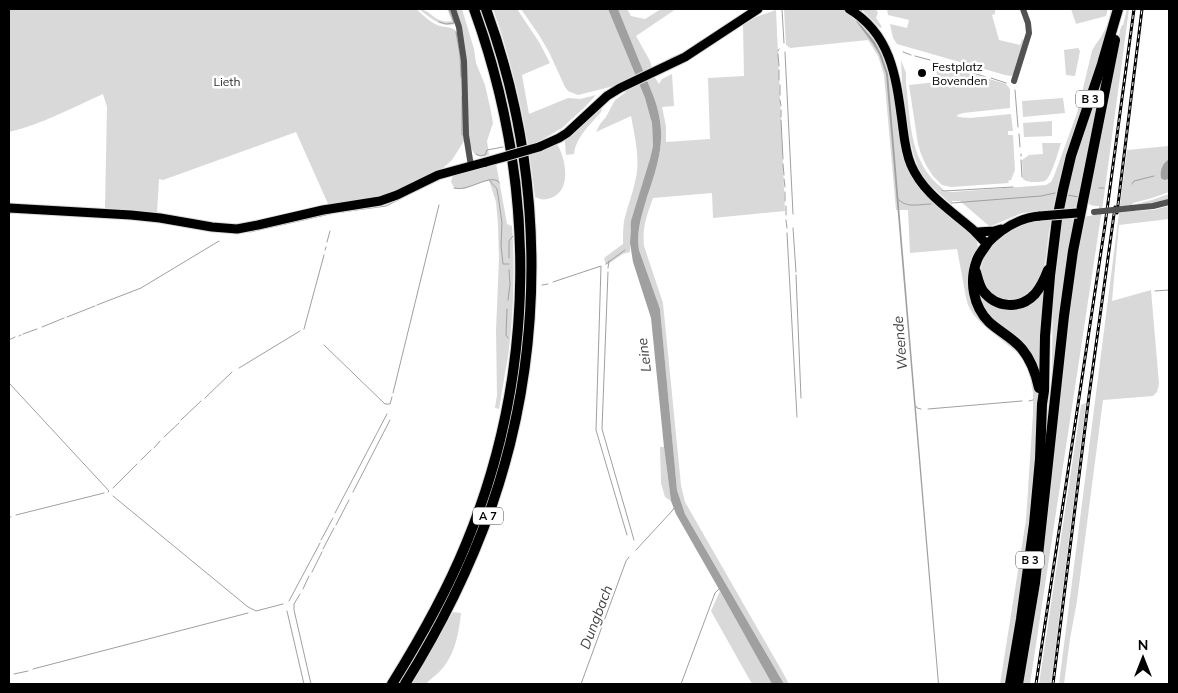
<svg xmlns="http://www.w3.org/2000/svg" width="1178" height="693" viewBox="0 0 1178 693" font-family="Mulish,sans-serif">
	<style>
		.green { fill: #d9d9d9 }
		.water { fill: #a0a0a0 }
		.lines { fill: none; stroke-linecap: round; stroke-linejoin: round }
		.stream { stroke: #a0a0a0; stroke-width: 1 }
		.major-casing { stroke: #dbdbdb; stroke-width: 11 }
		.highway-casing { stroke: #dbdbdb; stroke-width: 12 }
		.minor { stroke: #525252; stroke-width: 6 }
		.major { stroke: #000; stroke-width: 9 }
		.highway { stroke: #000; stroke-width: 10 }
		.rail-casing { stroke: #000; stroke-width: 3 }
		.rail { stroke: #fff; stroke-width: 1; stroke-dasharray: 4; stroke-linecap: butt }
		.major-bridge-casing { stroke: #dbdbdb; stroke-width: 11; stroke-linecap: butt }
		.minor-bridge { stroke: #525252; stroke-width: 6 }
		.major-bridge { stroke: #000; stroke-width: 9 }
		.poi-dot { fill: #000; stroke: #fff; stroke-width: 2 }
		.labels { text-anchor: middle; dominant-baseline: central; stroke-width: 5; stroke-linejoin: round; paint-order: stroke }
		.shield { fill: #fff; stroke: #4c4c4c; stroke-width: 1 }
		.shield-label { font-size: 11px; font-weight: bold; fill: #000 }
		.poi-label { font-size: 12px; fill: #000; stroke: #fff; text-anchor: start }
		.park-label { font-size: 12px; fill: #303030; stroke: #fff }
		.water-label { font-size: 14px; font-style: italic; fill: #414141; stroke: #fff }
	</style>
	<rect width="100%" height="100%" fill="#fff"/>
	<g class="green">
		<path d="M9,9h407c7,6 15,14 24,17 7,2 14,0 18,8l4,28 2,79 -12,19 -10,9 -53,26 -60,11 -33,-74 -133,48 -4,-1 -2,34 -52,-5 2,-101 -4,-13c-31,14 -61,30 -94,38z"/>
		<path d="M419,9c13,1 15,15 33,12l-5,-12h4l4,15c-14,4 -25,-6 -36,-15z"/>
		<path d="M455,9h7l12,40 2,14 9,22 5,22 3,16 -6,18 2,14c-13,4 -16,-1 -20,-13z"/>
		<path d="M493,9h24l22,33 11,21 -28,12 7,39 39,-16 12,1 16,-4 -10,11 -24,22 -24,14 1,9 18,-7c9,15 15,46 -6,54 -6,2 -10,2 -16,-1 -7,-64 -20,-127 -42,-188z"/>
		<path d="M521,9h87l42,101 2,13 1,23 -5,23 -18,61v22l-7,2 -17,11 -2,-7 19,-14c0,-8 0,-15 1,-23 4,-17 11,-33 13,-50 2,-18 -3,-38 -6,-55l-35,16 4,-8 6,-7 9,-17 11,-8 -5,-9 -3,2 -40,10 -10,-4 -3,-4 -16,-35 -10,-17z"/>
		<path d="M618,9h9l4,7 14,3 16,-10h15l-40,27 14,25 4,15 5,8 3,-5 10,-5 2,32 -12,1 4,19v16l44,-3 -2,-61 36,-2 -1,-51 13,-8 20,-7 9,201 -72,7 -1,-25 -59,5c-6,17 -11,29 -9,48l19,57 18,182 4,17 97,169 7,13h-5l-99,-170 -8,-24 -17,-181 -21,-59c-3,-19 3,-35 8,-53 13,-38 21,-63 6,-102z"/>
		<polygon points="784,9 822,10 842,9 849,12 876,37 889,63 908,165 977,240 978,248 970,293 1018,348 1037,387 1038,396 1035,477 1029,541 1006,684 1000,684 1026,520 1033,413 1033,393 1030,376 1026,365 1020,355 981,323 973,314 968,305 966,297 957,249 910,253 908,210 896,210 884,75 878,56 868,40 790,48 786,45"/>
		<polygon points="861,9 876,9 878,13 876,18 882,27 880,28"/>
		<polygon points="887,9 954,9 955,10 995,9 995,14 992,15 999,40 1020,45 1022,39 1024,40 1014,74 1011,76 1005,75 897,44 893,38 890,24 907,28 909,20 888,15"/>
		<polygon points="1071,9 1108,9 1106,16 1076,24"/>
		<path d="M1111,9h2l-9,34 -41,122 -8,34 -6,32 -3,26 -4,21 -15,20 -21,4 -19,-10c-2,-6 -5,-13 -6,-19 -2,-20 25,-45 43,-51 4,-1 10,-2 15,-2l2,-9 -19,2 -31,13 -3,-1 -28,-24h-8v4l-22,-20 -10,-13 -5,-13 -5,-19 -8,-58 -1,-22 5,13v11c5,40 3,78 37,105l-4,2 13,1 94,-7 5,-3 3,-6 23,-63 15,-62c3,-7 8,-11 11,-18 5,-7 6,-16 8,-24z"/>
		<path d="M1127,9h2l-25,187 -74,488h-10l47,-372 16,-95 16,-3v-8c-7,0 -13,-1 -13,-10l34,-166 2,-5h1z"/>
		<polygon points="1078,48 1080,51 1075,76 1066,75 1064,50"/>
		<polygon points="1108,59 1078,206 1073,208 1071,218 1074,221 1051,412 1053,294 1059,236 1067,191 1081,140"/>
		<polygon points="936,63 1006,84 1010,89 1010,108 963,113 957,115 958,117 970,118 1011,114 1013,131 1008,131 1008,135 1013,135 1015,170 1011,180 1008,181 1009,183 951,187 942,185 933,176 926,165 921,154 918,144 909,85 937,82"/>
		<polygon points="1063,98 1065,113 1023,117 1022,101"/>
		<path d="M602,106v3l-1,3c-11,13 -25,25 -27,42l-8,1 -1,-12v-5z"/>
		<polygon points="1052,121 1052,136 1024,137 1023,123"/>
		<path d="M1042,143h19c-2,7 -10,34 -15,37 -2,2 -8,2 -11,2 -5,0 -8,0 -12,-3l-1,-19 7,-5 14,-1z"/>
		<polygon points="1169,146 1169,192 1152,198 1133,203 1132,205 1152,200 1169,194 1169,200 1131,211 1153,210 1169,206 1169,219 1119,225 1112,301 1151,290 1159,384 1157,392 1153,396 1103,400 1077,601 1070,639 1064,684 1059,684 1127,150"/>
		<path d="M496,163l11,61 5,2c3,43 2,87 -4,130 -3,18 -6,35 -9,53l-4,-1 2,-13 -1,-65 3,-71 -1,-34 -2,-23 -7,-22 -25,9h-9l-4,-7 1,-4 3,-5z"/>
		<polygon points="1045,282 1041,383 1039,372 983,310 977,286 1012,308"/>
		<polygon points="1086,403 1051,684 1039,684 1081,405"/>
		<polygon points="660,447 664,447 671,501 665,497 661,483"/>
		<polygon points="720,591 772,684 752,684 711,611"/>
		<path d="M453,612l8,1c-2,18 -5,37 -16,52 -5,8 -13,12 -19,19h-14z"/>
	</g>
	<g class="water">
		<path d="M608,9h10l35,86c15,39 7,64 -6,102 -5,18 -11,34 -8,53l21,59 17,181 8,24 99,170h-12l-52,-93 -44,-77 -5,-13 -7,-54 -13,-129 -18,-56 -3,-19 1,-22 19,-62 3,-13 -1,-23 -7,-25z"/>
		<polygon points="858,9 862,9 860,24 875,42 882,56 888,74 939,684 938,684 886,74 879,54 873,44 856,21"/>
		<path d="M1169,159v20l-5,1 -3,-2c-1,-8 1,-14 8,-19z"/>
	</g>
	<g class="lines">
		<g class="stream">
			<polyline points="782,9 784,43"/>
			<polyline points="439,22 446,24 454,23 449,9"/>
			<polyline points="456,32 460,55 461,77"/>
			<polyline points="708,37 750,9"/>
			<polyline points="693,46 702,40"/>
			<polyline points="778,51 779,49"/>
			<polyline points="785,52 793,214"/>
			<polyline points="903,52 911,55"/>
			<polyline points="778,54 779,66"/>
			<polyline points="915,56 930,60"/>
			<polyline points="671,58 684,53"/>
			<polyline points="935,62 949,66"/>
			<polyline points="954,67 986,77"/>
			<polyline points="779,70 779,80"/>
			<polyline points="991,78 1006,83"/>
			<polyline points="780,85 780,95"/>
			<polyline points="1015,90 1018,127"/>
			<polyline points="462,96 462,135"/>
			<polyline points="780,100 781,106"/>
			<polyline points="781,110 781,117"/>
			<polyline points="781,120 783,159"/>
			<polyline points="1019,134 1020,147"/>
			<polyline points="476,154 480,156 485,155 487,150 503,147"/>
			<polyline points="1021,154 1021,156"/>
			<polyline points="1021,160 1022,177"/>
			<polyline points="783,164 784,175"/>
			<polyline points="784,179 785,187"/>
			<polyline points="489,180 497,189 499,202 502,223 501,245 503,264 509,264"/>
			<polyline points="1132,184 1134,181 1154,176"/>
			<path d="M454,188c15,4 32,-13 44,-7l1,2"/>
			<polyline points="1099,188 1104,188"/>
			<polyline points="941,190 944,191 1013,187"/>
			<polyline points="785,192 785,201"/>
			<polyline points="1067,195 1079,197"/>
			<path d="M897,198c9,11 22,6 34,6"/>
			<polyline points="952,203 1041,196 1055,193"/>
			<polyline points="786,206 786,215"/>
			<polyline points="342,212 386,206 406,196"/>
			<polyline points="9,213 15,213"/>
			<polyline points="786,220 787,228"/>
			<polyline points="793,228 796,272"/>
			<polyline points="250,232 330,214"/>
			<polyline points="787,233 797,417"/>
			<polyline points="327,242 330,231"/>
			<polyline points="325,250 326,247"/>
			<polyline points="509,258 509,241 513,236"/>
			<polyline points="606,264 625,250"/>
			<polyline points="608,268 609,261"/>
			<polyline points="608,272 602,429 634,540"/>
			<polyline points="796,275 801,398"/>
			<polyline points="553,282 601,266 596,430 627,535"/>
			<polyline points="542,285 548,284"/>
			<polyline points="1155,291 1169,290"/>
			<polyline points="508,300 510,284 509,270"/>
			<polyline points="97,305 141,288 219,241"/>
			<polyline points="507,309 506,335 508,338"/>
			<polyline points="67,317 95,306"/>
			<polyline points="42,327 64,318"/>
			<polyline points="304,329 324,255"/>
			<polyline points="23,334 37,329"/>
			<polyline points="19,336 21,335"/>
			<polyline points="9,340 15,337"/>
			<polyline points="324,345 385,404 390,404 392,397"/>
			<polyline points="239,368 300,331"/>
			<polyline points="9,383 109,491 108,492"/>
			<polyline points="393,393 439,205"/>
			<polyline points="205,398 232,372"/>
			<polyline points="1029,401 1033,400"/>
			<polyline points="916,406 917,408 921,409"/>
			<polyline points="928,409 1022,401"/>
			<polyline points="181,420 201,401"/>
			<polyline points="164,437 179,423"/>
			<polyline points="154,448 160,441"/>
			<polyline points="141,460 151,450"/>
			<polyline points="113,488 137,464"/>
			<polyline points="353,492 390,420"/>
			<polyline points="113,496 248,607 256,611 283,604"/>
			<polyline points="335,513 387,414"/>
			<polyline points="16,515 104,493"/>
			<polyline points="9,517 11,517"/>
			<polyline points="336,525 349,500"/>
			<polyline points="321,540 333,518"/>
			<polyline points="323,549 334,528"/>
			<polyline points="636,550 672,511 674,508"/>
			<polyline points="312,572 322,552"/>
			<polyline points="303,589 309,576"/>
			<polyline points="300,594 294,604 294,610 311,684"/>
			<polyline points="289,601 320,543"/>
			<polyline points="287,611 304,684"/>
			<polyline points="33,669 248,613"/>
			<polyline points="14,674 28,671"/>
			<polyline points="581,684 626,561 629,557"/>
			<polyline points="681,684 715,593 720,588"/>
		</g>
		<defs>
			<g id="major">
				<path d="M849,9c42,25 47,68 53,112 2,15 3,30 9,44 12,28 38,44 60,63 6,5 10,11 16,16 15,-16 31,-26 53,-28"/>
				<polyline points="539,147 559,138 567,133 607,96 620,88 685,57 758,9"/>
				<polyline points="9,208 131,215 160,218 212,227 237,229 258,225 323,210 380,201 397,195 438,175 486,162"/>
				<polyline points="978,232 994,231 1001,229"/>
			</g>
			<g id="highway">
				<path d="M987,244c-3,5 -8,10 -10,16 -8,21 -4,46 12,62 11,10 24,16 33,27 10,12 14,25 17,39"/>
				<path d="M976,272c2,7 3,13 7,19 13,17 37,19 52,3 6,-7 10,-16 13,-24"/>
				<path d="M392,684c28,-45 54,-91 74,-140 71,-172 71,-361 8,-535"/>
				<path d="M405,684c35,-56 65,-116 87,-179 55,-160 52,-338 -6,-496"/>
				<polyline points="1010,684 1021,619 1034,524 1040,459 1042,404 1044,391 1045,336 1050,276 1057,219 1063,190 1071,156 1102,64 1118,9"/>
				<polyline points="1018,684 1035,583 1064,316 1073,251 1115,40"/>
			</g>
		</defs>
		<use href="#major" class="major-casing"/>
		<use href="#highway" class="highway-casing"/>
		<g class="minor">
			<polyline points="453,9 459,27 464,61 466,135 471,166"/>
			<polyline points="1014,81 1029,33 1028,23 1023,9"/>
			<polyline points="1132,208 1153,206 1169,202"/>
		</g>
		<use href="#major" class="major"/>
		<use href="#highway" class="highway"/>
		<defs>
			<g id="rail">
				<polyline points="1117,213 1142,9"/>
				<polyline points="1036,684 1105,225 1134,9"/>
				<polyline points="1053,684 1089,396 1115,207"/>
			</g>
		</defs>
		<use href="#rail" class="rail-casing"/>
		<use href="#rail" class="rail"/>
		<defs>
			<g id="major-bridge">
				<polyline points="486,162 539,147"/>
				<polyline points="1040,216 1077,213"/>
			</g>
		</defs>
		<use href="#major-bridge" class="major-bridge-casing"/>
		<polyline class="minor-bridge" points="1094,212 1132,208"/>
		<use href="#major-bridge" class="major-bridge"/>
	</g>
	<circle class="poi-dot" cx="922" cy="73" r="5"/>
	<g class="labels">
		<g class="shield">
			<rect x="1076" y="90.5" width="28" height="17" rx="4"/>
			<rect x="473" y="507.5" width="30" height="17" rx="4"/>
			<rect x="1016" y="551.5" width="28" height="17" rx="4"/>
		</g>
		<g class="shield-label">
			<text x="1090" y="99">B 3</text>
			<text x="488" y="516">A 7</text>
			<text x="1030" y="560">B 3</text>
		</g>
		<g class="poi-label">
			<text x="932" y="66">Festplatz<tspan x="932" dy="14">Bovenden</tspan></text>
		</g>
		<g class="park-label">
			<text x="227" y="81">Lieth</text>
		</g>
		<g class="water-label">
			<text transform="translate(900 343) rotate(-95)">Weende</text>
			<text transform="translate(644 355) rotate(-97)">Leine</text>
			<text transform="translate(596 617) rotate(-69)">Dungbach</text>
		</g>
	</g>
	<rect width="1178" height="693" fill="none" stroke="#000000" stroke-width="20"/>
	<g transform="translate(1143 658)" stroke="#ffffff" stroke-width="4" paint-order="stroke">
	<path d="M0-4L9 19L0 12L-9 19Z" fill="#000000"/>
	<text y="-8" font-size="14" font-weight="bold" text-anchor="middle" fill="#000000">N</text>
	</g>
</svg>
